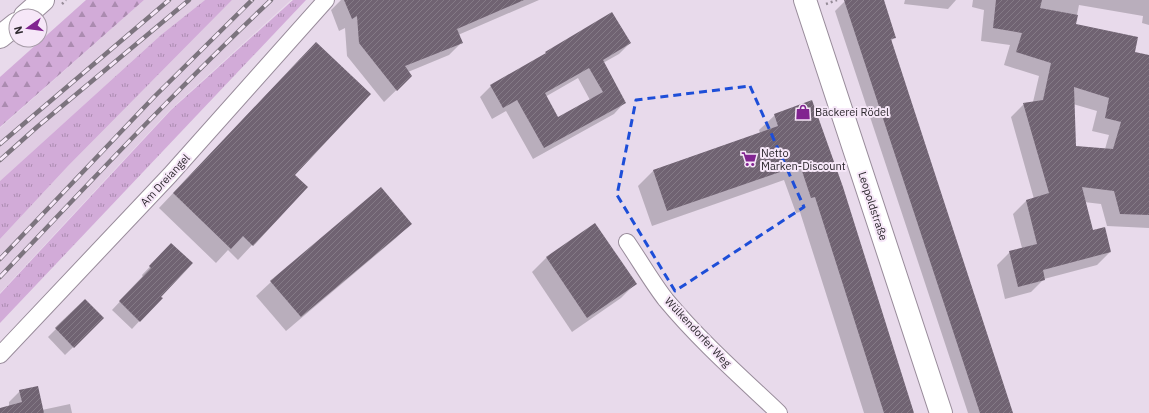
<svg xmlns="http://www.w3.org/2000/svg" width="1149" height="413" viewBox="0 0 1149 413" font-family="'IBM Plex Sans',sans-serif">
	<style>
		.built { fill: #e0cde3 }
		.grass { fill: url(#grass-tufts) }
		.forest { fill: url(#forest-firs) }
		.shadow { fill: #0003; fill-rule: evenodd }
		.building { fill: url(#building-hatch); fill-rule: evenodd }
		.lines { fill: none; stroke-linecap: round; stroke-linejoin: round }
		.street-casing { stroke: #998c9b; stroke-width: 18 }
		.secondary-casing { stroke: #998c9b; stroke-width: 24 }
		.primary-casing { stroke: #998c9b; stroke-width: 24 }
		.path { stroke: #958b97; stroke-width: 2.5; stroke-dasharray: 2 3; stroke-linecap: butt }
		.street { stroke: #fff; stroke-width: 16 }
		.secondary { stroke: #fff; stroke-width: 22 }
		.primary { stroke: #fff; stroke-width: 22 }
		.rail-casing { stroke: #7c747e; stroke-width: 4.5 }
		.rail { stroke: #f6e7f8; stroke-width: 3; stroke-dasharray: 9; stroke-linecap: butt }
		.marked { fill: none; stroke: #1d4ed8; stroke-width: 3; stroke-dasharray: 8 5; stroke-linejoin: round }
		.labels { text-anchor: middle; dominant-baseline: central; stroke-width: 4; stroke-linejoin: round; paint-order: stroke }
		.poi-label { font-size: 11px; fill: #2d282e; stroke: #f6e7f8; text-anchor: start }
		.street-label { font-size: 11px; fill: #2d282e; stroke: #f6e7f8 }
	</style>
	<defs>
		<pattern id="grass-tufts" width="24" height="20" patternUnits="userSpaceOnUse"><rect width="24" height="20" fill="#d2abd8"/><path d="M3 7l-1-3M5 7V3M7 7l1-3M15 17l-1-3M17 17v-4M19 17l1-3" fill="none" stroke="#ab8bb0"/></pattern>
		<pattern id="forest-firs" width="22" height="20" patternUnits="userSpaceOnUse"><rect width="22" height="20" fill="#d2abd8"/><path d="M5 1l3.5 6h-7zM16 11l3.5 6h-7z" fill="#ab8bb0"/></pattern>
		<pattern id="building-hatch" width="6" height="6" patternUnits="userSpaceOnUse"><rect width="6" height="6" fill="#706372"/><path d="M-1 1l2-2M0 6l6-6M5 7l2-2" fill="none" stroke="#847a86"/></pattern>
	</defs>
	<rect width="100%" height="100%" fill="#e8daeb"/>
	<g class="built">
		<polygon points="144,0 205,0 161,35 0,181 0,128"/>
		<polygon points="232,0 291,0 170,110 0,293 0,239 68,166"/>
	</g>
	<g class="grass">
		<polygon points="205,0 232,0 68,166 0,239 0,181 161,35"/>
		<polygon points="293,0 306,0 0,323 0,294 171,110"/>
	</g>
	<polygon class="forest" points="86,0 144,0 0,127 0,77"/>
	<g class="shadow">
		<polygon points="341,0 539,0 458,35 462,42 449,55 408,72 411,76 384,102 347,56 345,28 339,31 331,10"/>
		<polygon points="849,0 883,0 895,37 891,41 1012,413 968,413 835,11 845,1"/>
		<polygon points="905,0 956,0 948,9 904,4"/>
		<path d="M973,0h176v25l-7,-2 1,-7 -64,-11 -4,20 58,27 16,4v172l-42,-2 -6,-22 -17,-2 8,29 18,21 -13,13 -53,14 -13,13 -26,7 -8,-34 13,-13 12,-4 -9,-34 13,-13 8,-2 -23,-82 13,-13 9,-2 6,-26 -35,-11 6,-20 -29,-4 3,-31 -12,-3zM1073,104l24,7 -5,20 17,4 -4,14 -30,-2z"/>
		<path d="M630,43l-11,11 -16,9 22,39 -11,12 -81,45 -27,-48 -14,8 -12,-22 11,-11zM578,78l12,22 -32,18 -13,-21z"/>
		<polygon points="301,58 294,175 252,245 238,260 228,250 216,263 159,208"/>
		<polygon points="812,102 913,413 864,413 800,212 796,213 784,180 652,226 638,186 654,170 760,133 759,130 775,115"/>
		<polygon points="410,224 396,238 286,331 256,296 271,282"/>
		<polygon points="595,224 635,284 621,298 572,332 532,272 546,258"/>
		<polygon points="163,253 160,297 161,298 132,329 112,310 143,277 142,275"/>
		<polygon points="85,300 103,318 65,355 48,337"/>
		<polygon points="20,391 42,410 70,404 72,413 0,413 0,409 9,406 9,402"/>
	</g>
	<g class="building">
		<polygon points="344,0 524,0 457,29 463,43 405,66 412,76 397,91 359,43 357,16 352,19"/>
		<polygon points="844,0 884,0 896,38 891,39 1013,413 980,413"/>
		<path d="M996,0h46l-2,8 38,7 -2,9 62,13 -3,15 14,3v160l-29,-1 -6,-23 -32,-4 11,43 12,-3 6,25 -68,18 2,10 -27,7 -9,-36 28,-7 -11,-44 23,-7 -26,-90 20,-3 8,-37 -35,-11 6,-19 -29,-5zM1074,87l35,11 -4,20 16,4 -8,27 -37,-3z"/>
		<path d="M612,12l19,31 -28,17 23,43 -82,45 -27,-48 -14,8 -13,-23 56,-32 -1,-1zM589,68l14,24 -45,25 -13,-24z"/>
		<polygon points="316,42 371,94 295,175 308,187 253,246 243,236 231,249 173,193"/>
		<polygon points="812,100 843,187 914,413 884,413 815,197 811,198 800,165 667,211 653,170 778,126 774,114"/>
		<polygon points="381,187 412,224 301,317 270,281"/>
		<polygon points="595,223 637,284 587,318 546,257"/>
		<polygon points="171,243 193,263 161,297 163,298 140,322 119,301 151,268 149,266"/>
		<polygon points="85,299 104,318 74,348 55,328"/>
		<polygon points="38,386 44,413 0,413 0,408 22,402 19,390"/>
	</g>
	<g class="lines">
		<defs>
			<g id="street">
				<path d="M627,242c13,19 25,40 39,58 34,41 75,77 113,113"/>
				<polyline points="0,355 170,175 326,0"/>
			</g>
			<polyline id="secondary" points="805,0 941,413"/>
			<g id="primary">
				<polyline points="25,16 43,0"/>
				<polyline points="0,37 16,24"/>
			</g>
		</defs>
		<use href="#street" class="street-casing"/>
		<use href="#secondary" class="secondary-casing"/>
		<use href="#primary" class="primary-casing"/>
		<g class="path">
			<polyline points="62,4 66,0"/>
			<polyline points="826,4 837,0"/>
		</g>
		<use href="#street" class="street"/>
		<use href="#secondary" class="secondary"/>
		<use href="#primary" class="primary"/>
		<defs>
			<g id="rail">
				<polyline points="0,144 169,0"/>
				<polyline points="0,160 37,127 189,0"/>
				<polyline points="0,259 154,97 252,0"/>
				<path d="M0,277c89,-94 177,-188 271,-277"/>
			</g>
		</defs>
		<use href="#rail" class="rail-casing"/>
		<use href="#rail" class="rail"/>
	</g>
	<path class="marked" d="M750,86l54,121 -129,84 -58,-96 19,-95z"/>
	<defs>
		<symbol id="shop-bare" viewBox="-9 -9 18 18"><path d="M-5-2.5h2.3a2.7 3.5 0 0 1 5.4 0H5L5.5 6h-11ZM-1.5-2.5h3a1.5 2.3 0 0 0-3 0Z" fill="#812490" stroke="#f6e7f8" stroke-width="2.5" paint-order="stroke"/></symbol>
		<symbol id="supermarket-bare" viewBox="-9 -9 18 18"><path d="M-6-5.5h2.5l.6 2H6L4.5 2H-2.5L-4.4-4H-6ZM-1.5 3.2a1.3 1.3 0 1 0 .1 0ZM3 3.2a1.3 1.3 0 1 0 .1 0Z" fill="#812490" stroke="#f6e7f8" stroke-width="2.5" paint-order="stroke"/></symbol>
	</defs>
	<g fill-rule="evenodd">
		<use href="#shop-bare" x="792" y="101" width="22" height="22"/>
		<use href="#supermarket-bare" x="738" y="148" width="22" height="22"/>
	</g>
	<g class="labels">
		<g class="poi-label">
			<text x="815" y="112">Bäckerei Rödel</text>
			<text x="761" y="153">Netto<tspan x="761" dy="13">Marken-Discount</tspan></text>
		</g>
		<g class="street-label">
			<text transform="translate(165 180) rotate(-47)">Am Dreiangel</text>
			<text transform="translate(873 206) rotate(72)">Leopoldstraße</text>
			<text transform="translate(698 332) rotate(47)">Wülkendorfer Weg</text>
		</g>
	</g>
	<g transform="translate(28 28) rotate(256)"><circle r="19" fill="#f6e7f8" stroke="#a69ba7"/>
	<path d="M0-3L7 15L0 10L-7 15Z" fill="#812490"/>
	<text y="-6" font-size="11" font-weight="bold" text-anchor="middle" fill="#2d282e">N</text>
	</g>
</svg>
